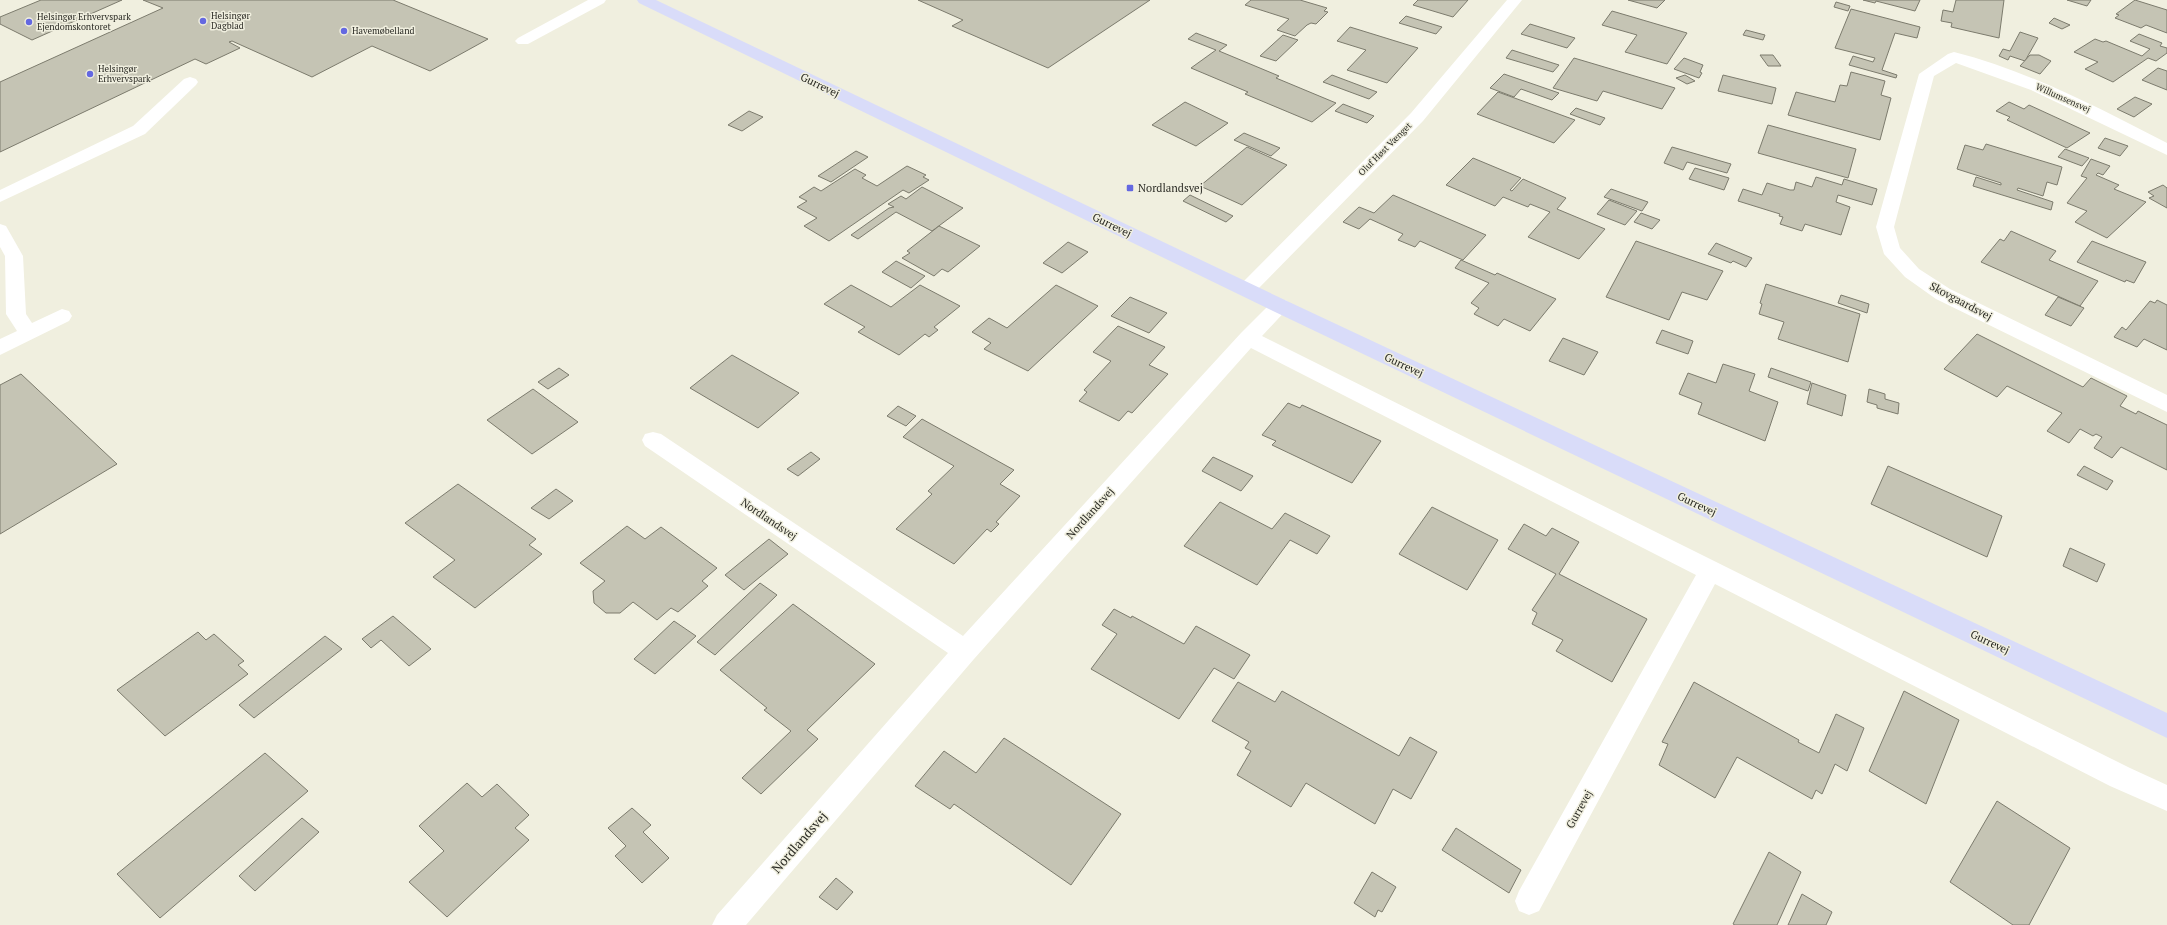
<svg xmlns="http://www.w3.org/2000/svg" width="2167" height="925" viewBox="0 0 2167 925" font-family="'PT Serif',serif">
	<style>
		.building { fill: #c5c4b4; stroke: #7c7b6d }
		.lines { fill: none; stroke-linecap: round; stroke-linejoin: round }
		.lane { fill: #fff; fill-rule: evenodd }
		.street { fill: #fff; fill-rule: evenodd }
		.secondary { fill: #d9dcf9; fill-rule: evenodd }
		.poi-dot { fill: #6468e1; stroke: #f0efdf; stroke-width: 1.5 }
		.labels { text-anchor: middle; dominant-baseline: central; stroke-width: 3; stroke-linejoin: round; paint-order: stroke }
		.far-poi-label { font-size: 9px; fill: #2a2a24; stroke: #f0efdf; text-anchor: start }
		.far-street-label { font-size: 9px; fill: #2a2a24; stroke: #f0efdf }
		.street-label { font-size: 11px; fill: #2a2a24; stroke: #f0efdf }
		.poi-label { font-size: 11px; fill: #2a2a24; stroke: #f0efdf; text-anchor: start }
		.near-street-label { font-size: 13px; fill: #2a2a24; stroke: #f0efdf }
	</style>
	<rect width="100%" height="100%" fill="#f0efdf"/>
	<g class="building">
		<polygon points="41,0 122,0 32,40 0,24 0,17"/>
		<polygon points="143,0 393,0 488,39 430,71 372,46 312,77 232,41 229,42 240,48 206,64 195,59 0,152 0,82 163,8"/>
		<polygon points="918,0 1150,0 1048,68 952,26 963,20"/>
		<polygon points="1251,0 1300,0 1327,8 1324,11 1328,12 1316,24 1311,23 1307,25 1295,36 1277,30 1289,19 1245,5"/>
		<polygon points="1418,0 1468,0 1453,17 1413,5"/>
		<polygon points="1628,0 1665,0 1657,8"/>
		<polygon points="1863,0 1920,0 1915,11 1876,1 1875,3"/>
		<polygon points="1956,0 2004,0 1999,38 1951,27 1952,23 1941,21 1943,10 1953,12"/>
		<polygon points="2067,0 2091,0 2087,6"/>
		<polygon points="2135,0 2167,10 2167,33 2146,25 2141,28 2115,18 2119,15 2116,14"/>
		<polygon points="1836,2 1850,6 1848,11 1834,7"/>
		<polygon points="1851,9 1920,27 1917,38 1895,33 1882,70 1897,75 1896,78 1849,65 1853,56 1873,62 1875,58 1835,48"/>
		<polygon points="1612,11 1687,33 1667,64 1625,52 1637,35 1602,25"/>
		<polygon points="1406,16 1442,27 1436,34 1399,23"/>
		<polygon points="2054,18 2070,25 2062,29 2049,23"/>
		<polygon points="1530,24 1575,38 1567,48 1521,34"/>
		<polygon points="1350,27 1418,48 1387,83 1347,70 1366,50 1337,41"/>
		<polygon points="1746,30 1765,35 1763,40 1743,35"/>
		<polygon points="2020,32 2038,38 2025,61 2010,56 2008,60 1999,56 2003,49 2010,51"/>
		<polygon points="1196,33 1227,45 1219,51 1279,76 1276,78 1336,103 1312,122 1245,94 1248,92 1191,68 1216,50 1188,39"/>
		<polygon points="2139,34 2162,43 2160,46 2167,48 2167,53 2156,61 2148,58 2113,82 2085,69 2098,62 2074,52 2095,39 2103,42 2106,41 2142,56 2150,49 2130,41"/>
		<polygon points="1283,35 1298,40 1276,61 1260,56"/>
		<polygon points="1512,50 1559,65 1553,72 1506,58"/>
		<polygon points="1760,55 1773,55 1781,66 1768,66"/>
		<polygon points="2030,55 2039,55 2051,61 2040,74 2020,66"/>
		<polygon points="1574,58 1675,88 1662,109 1603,91 1597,101 1553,88"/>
		<polygon points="1684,58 1703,65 1700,72 1702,73 1699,78 1674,69"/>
		<polygon points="2158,68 2167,71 2167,90 2142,80"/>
		<polygon points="1851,72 1885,81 1881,95 1891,98 1880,140 1788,115 1796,92 1835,102 1840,85 1847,86"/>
		<polygon points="1504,74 1559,93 1552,100 1521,89 1514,97 1490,88"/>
		<polygon points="1332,75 1377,92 1369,99 1323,82"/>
		<polygon points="1685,75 1695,81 1687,84 1676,78"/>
		<polygon points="1723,75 1776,88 1772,104 1718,91"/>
		<polygon points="1498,92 1575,120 1554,143 1477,114"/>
		<polygon points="2135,97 2152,104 2134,117 2117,109"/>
		<polygon points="1185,102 1228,123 1196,146 1152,125"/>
		<polygon points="2009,102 2024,109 2029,105 2090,133 2067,148 2007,120 2010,117 1996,111"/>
		<polygon points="1343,104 1374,116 1367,123 1335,111"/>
		<polygon points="1576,108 1605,118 1600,125 1570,114"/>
		<polygon points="749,111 763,117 742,131 728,125"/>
		<polygon points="1768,125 1856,149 1848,178 1758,153"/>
		<polygon points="1244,133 1280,148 1271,156 1234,140"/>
		<polygon points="2105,138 2128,146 2120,156 2098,148"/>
		<polygon points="1986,144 2062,167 2057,185 2047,182 2043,196 2018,188 2017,190 2053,202 2051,210 1973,186 1976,177 2001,185 2001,183 1957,169 1965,145 1983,150"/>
		<polygon points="1247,147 1287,165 1242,205 1200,186"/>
		<polygon points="1672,147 1731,164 1727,173 1687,162 1683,170 1664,163"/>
		<polygon points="2065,149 2089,158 2082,166 2058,157"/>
		<polygon points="856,151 868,157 831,182 818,176"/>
		<polygon points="1473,158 1521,178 1510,190 1512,191 1523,179 1566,198 1557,209 1605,229 1579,259 1528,237 1550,212 1530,204 1528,207 1503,197 1495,206 1446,185"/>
		<polygon points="2091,159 2110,166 2103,175 2098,173 2096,175 2119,185 2114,189 2146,202 2107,238 2075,222 2087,211 2067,203 2087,178 2081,176"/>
		<polygon points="907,166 926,175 923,177 929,180 909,193 903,190 829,241 804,226 817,218 797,207 807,201 799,197 814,187 821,191 855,169 866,175 862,178 877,186"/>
		<polygon points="1695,168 1729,178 1724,190 1689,179"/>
		<polygon points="1816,177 1842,185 1844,179 1877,189 1872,205 1838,195 1836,202 1850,207 1841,235 1805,224 1802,231 1780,224 1783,217 1779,216 1780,214 1738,201 1743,189 1762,195 1767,183 1790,190 1794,190 1796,182 1812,187"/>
		<polygon points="2163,185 2167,188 2167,208 2149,198 2154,196 2148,192"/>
		<polygon points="922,187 963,208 932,231 896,212 858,239 851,235 889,208 894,207 888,204 901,196 906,199"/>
		<polygon points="1611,189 1648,202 1642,211 1604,197"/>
		<polygon points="1190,195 1233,216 1226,222 1183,201"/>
		<polygon points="1393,195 1486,235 1463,260 1420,241 1415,247 1398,240 1403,234 1370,219 1359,229 1343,222 1359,207 1374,213"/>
		<polygon points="1609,200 1637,211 1625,225 1597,214"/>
		<polygon points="1641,213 1660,220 1652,229 1634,222"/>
		<polygon points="939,226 980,246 948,272 942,269 934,276 902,258 910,253 907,251"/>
		<polygon points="2011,231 2056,251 2049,260 2098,281 2080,306 1981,262 2000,239 2004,241"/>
		<polygon points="1636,241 1723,271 1707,300 1682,292 1669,320 1606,297"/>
		<polygon points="2092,241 2146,262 2134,283 2126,280 2125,282 2077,262"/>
		<polygon points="1068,242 1088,252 1062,273 1043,263"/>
		<polygon points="1716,243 1752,258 1746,267 1733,261 1731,263 1708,254"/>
		<polygon points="1461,260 1495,275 1497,273 1556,299 1530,331 1504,319 1498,326 1474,314 1479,308 1471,303 1489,283 1455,268"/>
		<polygon points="896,261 925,276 911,288 882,272"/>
		<polygon points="1766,284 1860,314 1848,362 1778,339 1784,322 1759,314 1762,304 1760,303"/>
		<polygon points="851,285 891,307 920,285 960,306 934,327 938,330 929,337 925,334 899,355 858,332 865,327 824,304"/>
		<polygon points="1056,285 1098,306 1028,371 984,349 991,343 972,332 989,318 1007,328"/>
		<polygon points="1841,295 1869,304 1867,313 1838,303"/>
		<polygon points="1130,297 1167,313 1149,333 1111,316"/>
		<polygon points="2058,297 2084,308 2071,326 2045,315"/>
		<polygon points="2157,300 2167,305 2167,350 2144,339 2137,347 2114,337 2122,327 2126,330 2150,301 2155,303"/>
		<polygon points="1118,326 1165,347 1149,365 1168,374 1132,413 1128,411 1119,421 1079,401 1087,392 1084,390 1111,361 1093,352"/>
		<polygon points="1662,330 1693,341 1688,354 1656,343"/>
		<polygon points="1977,334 2083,387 2091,378 2127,396 2120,406 2136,414 2138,411 2167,425 2167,470 2121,447 2112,458 2094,448 2102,437 2096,434 2093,436 2080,429 2069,443 2047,431 2062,413 2007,386 1997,397 1944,369"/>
		<polygon points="1563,338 1598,352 1584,375 1549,361"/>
		<polygon points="732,355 799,393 758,428 690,388"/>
		<polygon points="1723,364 1755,374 1749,391 1778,402 1765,441 1698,414 1702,403 1679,394 1688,373 1716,383"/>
		<polygon points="559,368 569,375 548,389 538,382"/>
		<polygon points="1771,368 1811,382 1808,391 1768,377"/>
		<polygon points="21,374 117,464 0,534 0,385"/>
		<polygon points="1812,383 1846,395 1842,416 1807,404"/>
		<polygon points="533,389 578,422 532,454 487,420"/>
		<polygon points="1869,389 1885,394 1885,399 1899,403 1898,414 1877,408 1877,405 1867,402"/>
		<polygon points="1288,403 1300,408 1302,405 1381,441 1352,483 1272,445 1276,441 1262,435"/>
		<polygon points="898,406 916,416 906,426 887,416"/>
		<polygon points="922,419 1014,470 1000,484 1020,496 996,522 999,524 991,532 987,529 954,564 896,529 932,494 928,491 954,466 903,437"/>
		<polygon points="811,452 820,459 798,476 787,469"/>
		<polygon points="1213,457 1253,476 1241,491 1202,471"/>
		<polygon points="1888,466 2002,516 1987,557 1871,504"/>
		<polygon points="2084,466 2113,481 2107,490 2077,475"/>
		<polygon points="458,484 536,539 529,545 542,554 475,608 433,577 455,560 405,523"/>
		<polygon points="556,489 573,501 549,519 531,508"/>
		<polygon points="1220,502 1272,529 1285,513 1330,536 1317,554 1290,540 1257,585 1184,546"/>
		<polygon points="1432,507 1498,540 1467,590 1399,554"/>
		<polygon points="1524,524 1546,536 1552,528 1579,542 1559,574 1647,619 1612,682 1556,651 1563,640 1532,624 1537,613 1532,610 1556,574 1508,549"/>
		<polygon points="627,526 645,539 661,527 717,568 702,581 708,586 678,612 671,608 657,620 633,602 620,613 606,613 594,603 593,591 605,581 580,563"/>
		<polygon points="769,539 788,554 744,590 725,575"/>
		<polygon points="2070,548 2105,564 2097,582 2063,566"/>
		<polygon points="760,583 777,595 715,655 697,642"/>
		<polygon points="793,604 875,664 807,730 818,739 761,794 742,778 791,731 764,710 767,708 720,670"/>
		<polygon points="1114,609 1131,618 1132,616 1184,644 1196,626 1250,655 1234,679 1214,668 1179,719 1091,669 1117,634 1102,625"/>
		<polygon points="393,616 431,649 409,666 381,640 371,648 362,639"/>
		<polygon points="674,621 696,636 655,674 634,659"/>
		<polygon points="198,632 206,640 214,634 244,661 238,665 248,674 165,736 117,690"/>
		<polygon points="325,636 342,649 254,718 239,705"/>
		<polygon points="1238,682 1275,702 1282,691 1399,756 1410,737 1437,752 1411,799 1393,789 1375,824 1306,783 1291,807 1237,775 1251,751 1245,748 1249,742 1212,721"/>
		<polygon points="1694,682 1799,740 1798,742 1819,753 1836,714 1864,728 1847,771 1835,764 1822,794 1816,790 1812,799 1737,757 1715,798 1659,765 1668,744 1662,742"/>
		<polygon points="1904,691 1959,720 1926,804 1869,771"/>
		<polygon points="1004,738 1121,814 1071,885 954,804 950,809 915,786 944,751 976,773"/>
		<polygon points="265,753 308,791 160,918 117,874"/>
		<polygon points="467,783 482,797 497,784 529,815 515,828 529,840 447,917 409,882 444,851 419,826"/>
		<polygon points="1997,801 2070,848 2029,925 2013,925 1950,882"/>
		<polygon points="632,808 651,825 643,832 669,858 642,883 615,856 626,846 608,828"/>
		<polygon points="302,818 319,832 255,891 239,876"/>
		<polygon points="1456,828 1521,870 1509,893 1442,850"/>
		<polygon points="1769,852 1801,872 1777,925 1735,925 1733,924"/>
		<polygon points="1372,872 1396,887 1382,912 1378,910 1375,917 1354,903"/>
		<polygon points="836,878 853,892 837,910 819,897"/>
		<polygon points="1802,894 1832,912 1826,925 1788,925"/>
	</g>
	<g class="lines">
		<g class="lane">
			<polygon points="588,0 606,0 604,3 528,44 518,44 515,41 518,38"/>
			<polygon points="190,77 196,79 198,82 196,85 145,134 0,202 0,190 133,126 184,79"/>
			<polygon points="0,224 6,226 23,256 26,314 32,323 62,309 69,311 72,316 69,321 0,355 0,339 17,331 6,314 5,256 0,247"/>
		</g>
		<g class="street">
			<polygon points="1507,0 1522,0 1423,121 1253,294 1246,296 1239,294 1236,290 1239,286 1411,113"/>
			<path d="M1954,52c75,19 145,56 213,91v12l-136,-65 -75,-27 -22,13 -40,151 6,21 19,21 31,20 217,106v17l-231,-113 -31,-22 -21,-23 -8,-27 43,-153 29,-20z"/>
			<polygon points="1280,299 1287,301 1290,306 1262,336 2130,768 2167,785 2167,811 2110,786 1715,584 1539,911 1529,915 1519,911 1515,901 1519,891 1696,575 1251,348 974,659 746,925 712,925 717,915 948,653 645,446 642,440 645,434 653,432 661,434 963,636 1241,333 1273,301"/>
		</g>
		<polygon class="secondary" points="637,0 656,0 1287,301 2167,713 2167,738 1273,311 639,3"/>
	</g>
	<g class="poi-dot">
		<circle cx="203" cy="21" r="4"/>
		<circle cx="29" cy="22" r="4"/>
		<circle cx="344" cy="31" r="4"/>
		<circle cx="90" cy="74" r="4"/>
		<rect x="1126" y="184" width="8" height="8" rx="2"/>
	</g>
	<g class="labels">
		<g class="far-poi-label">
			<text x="211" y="16">Helsingør<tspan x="211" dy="10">Dagblad</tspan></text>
			<text x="37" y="17">Helsingør Erhvervspark<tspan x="37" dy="10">Ejendomskontoret</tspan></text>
			<text x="352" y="31">Havemøbelland</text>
			<text x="98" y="69">Helsingør<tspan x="98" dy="10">Erhvervspark</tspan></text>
		</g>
		<g class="far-street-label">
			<text transform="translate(2063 98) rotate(24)">Willumsensvej</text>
			<text transform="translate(1385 149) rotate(-45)">Oluf Høst Vænget</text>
		</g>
		<g class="street-label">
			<text transform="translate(820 85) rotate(26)">Gurrevej</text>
			<text transform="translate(1112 225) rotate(26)">Gurrevej</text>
			<text transform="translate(1961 301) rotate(28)">Skovgaardsvej</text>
			<text transform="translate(1404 365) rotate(25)">Gurrevej</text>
			<text transform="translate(1697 504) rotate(25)">Gurrevej</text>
			<text transform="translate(1090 513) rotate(-48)">Nordlandsvej</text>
			<text transform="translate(769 519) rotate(34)">Nordlandsvej</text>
			<text transform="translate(1990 642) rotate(25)">Gurrevej</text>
			<text transform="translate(1579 809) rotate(-61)">Gurrevej</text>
		</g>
		<g class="poi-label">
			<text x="1138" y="188">Nordlandsvej</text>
		</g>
		<g class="near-street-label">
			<text transform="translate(799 842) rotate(-49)">Nordlandsvej</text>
		</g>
	</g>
</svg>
